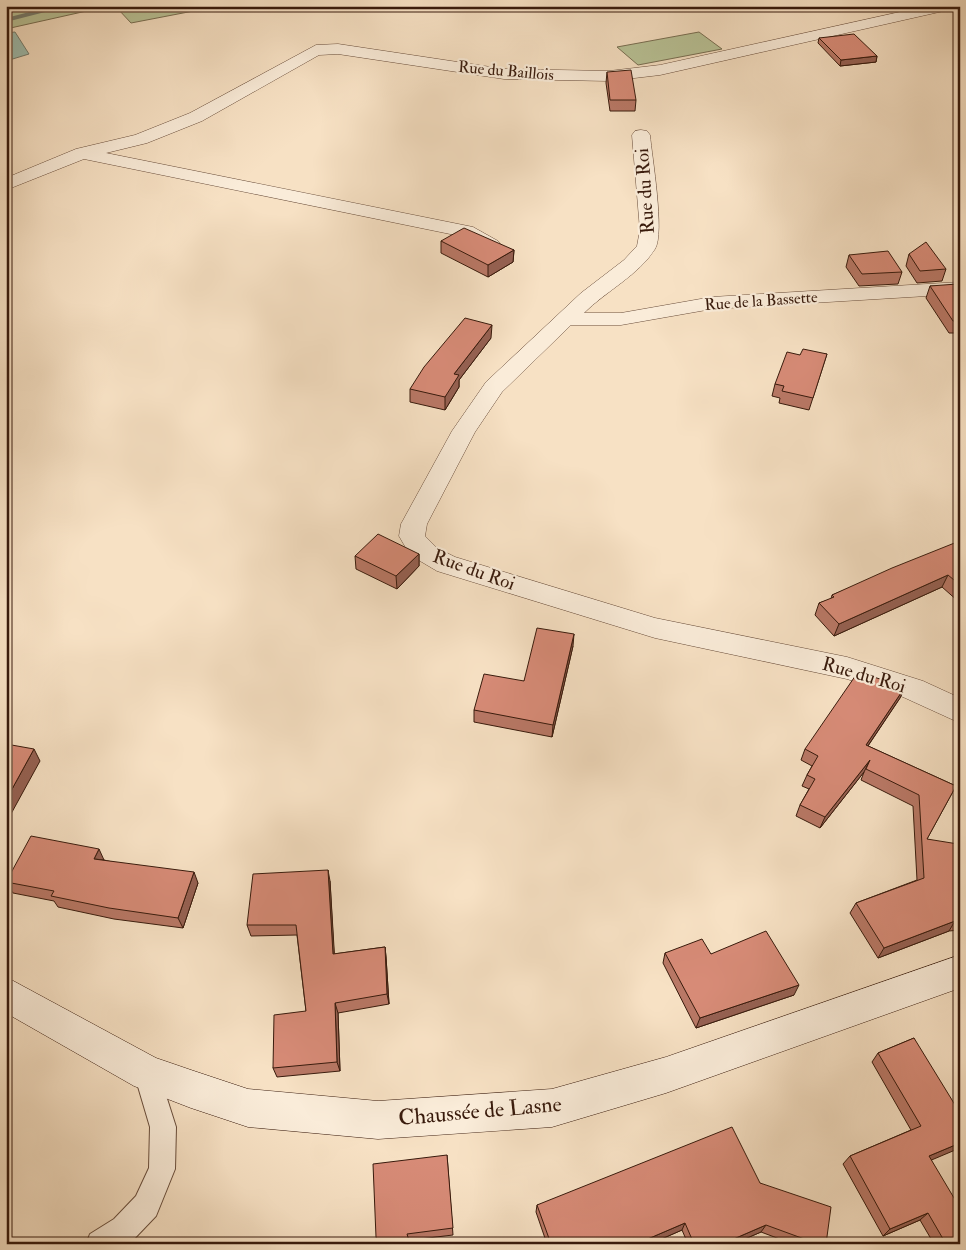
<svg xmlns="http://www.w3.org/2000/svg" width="966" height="1250" viewBox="0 0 966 1250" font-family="'IM FELL Double Pica',serif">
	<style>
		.green { fill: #b9c397; stroke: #786e52 }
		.water { fill: #9ebeb0; stroke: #757c6e }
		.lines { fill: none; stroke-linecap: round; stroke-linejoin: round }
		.stream { fill: #757c6e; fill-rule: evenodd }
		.lane-casing { stroke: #684c3a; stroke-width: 2 }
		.street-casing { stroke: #684c3a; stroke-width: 1 }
		.secondary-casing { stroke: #381a0c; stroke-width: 1 }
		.lane { fill: #faecd9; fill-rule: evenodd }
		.street { fill: #faecd9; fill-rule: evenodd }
		.secondary { fill: #faecd9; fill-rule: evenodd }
		.wall { fill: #b97866; stroke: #381a0c }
		.shaded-wall { fill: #966153; stroke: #381a0c }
		.building { fill: #d78b77; stroke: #381a0c }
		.labels { text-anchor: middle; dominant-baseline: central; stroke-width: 4.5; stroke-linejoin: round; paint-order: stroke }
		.far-street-label { font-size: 16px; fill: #381a0c; stroke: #faecd9 }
		.street-label { font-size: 19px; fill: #381a0c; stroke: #faecd9 }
		.near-street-label { font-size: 22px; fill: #381a0c; stroke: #faecd9 }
	</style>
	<rect width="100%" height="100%" fill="#f7e1c4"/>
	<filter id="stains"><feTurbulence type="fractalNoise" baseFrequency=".004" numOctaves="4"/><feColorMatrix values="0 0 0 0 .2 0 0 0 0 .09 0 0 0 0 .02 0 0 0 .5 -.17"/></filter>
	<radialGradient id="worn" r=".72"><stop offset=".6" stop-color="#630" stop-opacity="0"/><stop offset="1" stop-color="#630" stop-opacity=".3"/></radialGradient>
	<g class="green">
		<polygon points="13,6 109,6 6,29 6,8"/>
		<polygon points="131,6 208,6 209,8 131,23 118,9"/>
		<polygon points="699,32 722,49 638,65 617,47"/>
	</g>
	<polygon class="water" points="15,32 29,54 6,61 6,33"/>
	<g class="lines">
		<g class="stream">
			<polygon points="68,6 71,8 70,9 49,11 6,22 6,18 49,7"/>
			<polygon points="75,6 87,6 77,9"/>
		</g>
		<defs>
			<polygon id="lane" points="147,1060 156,1064 176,1127 175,1169 156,1216 134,1239 126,1244 86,1244 90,1234 114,1219 136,1196 149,1168 150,1127 134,1073 138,1064"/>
			<g id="street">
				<polygon points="927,6 955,6 948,10 660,75 609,81 504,79 338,54 319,55 202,121 147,143 106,153 473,227 498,241 501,245 498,249 491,251 460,236 84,159 6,190 6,178 76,149 135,135 190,113 316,45 338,44 504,69 609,71 660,65"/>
				<path d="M641,130l6,1 3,4c2,22 15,98 5,114 -16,26 -49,42 -71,64h37l91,-16 248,-15v12l-248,15 -91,16h-50l-69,67 -27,40 -48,92 -2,12 12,12 18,9 200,61 192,39 76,24 37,17v25l-57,-26 -56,-18 -192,-41 -218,-67 -27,-16 -11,-19 2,-12 51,-93 34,-49 95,-89 43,-33 13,-14 3,-16 -8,-95 3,-4z"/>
			</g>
			<polygon id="secondary" points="960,955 960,988 666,1093 552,1127 378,1139 248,1127 191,1108 134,1086 6,1013 6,977 156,1058 191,1070 248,1089 378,1101 552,1089 666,1057"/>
		</defs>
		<use href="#lane" class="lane-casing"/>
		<use href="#street" class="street-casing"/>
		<use href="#secondary" class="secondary-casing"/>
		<use href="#lane" class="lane"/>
		<use href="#street" class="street"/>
		<use href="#secondary" class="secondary"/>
	</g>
	<g class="wall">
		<polygon points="819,38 877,56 876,62 840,66 818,43"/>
		<polygon points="607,72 636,100 635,111 610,111 606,83"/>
		<polygon points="441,241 514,250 513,262 488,277 441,253"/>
		<polygon points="909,254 946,269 942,281 917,283 906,266"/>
		<polygon points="849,255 902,272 898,284 859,286 846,267"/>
		<polygon points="930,286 960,287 960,333 949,333 926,298"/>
		<polygon points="491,338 459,380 459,387 445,410 410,402 410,389"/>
		<polygon points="827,354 809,410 779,403 780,398 772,396 775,384 800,355"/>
		<polygon points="960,544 960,601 959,602 942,587 834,636 815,615 819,603 831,599 832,595"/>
		<polygon points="419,554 419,566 397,589 356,569 355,556"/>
		<polygon points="573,646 552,737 474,722 474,710 524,681"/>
		<polygon points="905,687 900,698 868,746 956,786 927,839 960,851 960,930 949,931 878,958 850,913 856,903 917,880 913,806 861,780 864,772 820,828 796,816 800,805 809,789 802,786 807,775 812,766 801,760 805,749"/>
		<polygon points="104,860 198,883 183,928 114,919 58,907 54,901 13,893 6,882"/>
		<polygon points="330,881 334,954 385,947 386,957 389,1004 338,1013 340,1071 277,1077 273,1068 306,1011 297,935 251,936 247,925"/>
		<polygon points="665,953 711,954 794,995 696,1028 663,963"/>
		<polygon points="914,1038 931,1160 960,1244 934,1244 920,1220 883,1236 843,1164 850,1156 911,1130 872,1062 878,1053"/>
		<polygon points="447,1155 453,1235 378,1244"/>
		<polygon points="760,1183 826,1244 793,1244 761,1232 733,1244 688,1244 682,1230 650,1244 547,1244 536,1212 537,1205"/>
	</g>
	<g class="shaded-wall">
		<polygon points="877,56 876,62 840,66 841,60"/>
		<polygon points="514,250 513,262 488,277 488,265"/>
		<polygon points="492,325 491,338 459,380 459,387 445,410 445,397 454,374"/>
		<polygon points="419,554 419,566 397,589 396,576"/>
		<polygon points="948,575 942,587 834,636 839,624"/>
		<polygon points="574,634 573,646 552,737 553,725"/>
		<polygon points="905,687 900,698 861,756 866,745"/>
		<polygon points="34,749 40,761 6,823 6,800"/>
		<polygon points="870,760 864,772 820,828 825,817"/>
		<polygon points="99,849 104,860 94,859"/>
		<polygon points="328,870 330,881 335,964 333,954"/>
		<polygon points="194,872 198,883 183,928 178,918"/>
		<polygon points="955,921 949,931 878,958 884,948"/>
		<polygon points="385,947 386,957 389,1004 387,994"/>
		<polygon points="799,985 794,995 696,1028 700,1018"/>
		<polygon points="335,1003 338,1013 340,1071 337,1062"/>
		<polygon points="960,1143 960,1148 922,1164 929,1156"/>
		<polygon points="928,1213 920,1220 883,1236 890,1229"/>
		<polygon points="685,1223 682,1230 650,1244 636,1244"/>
		<polygon points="766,1225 761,1232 733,1244 722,1244"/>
	</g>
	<g class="building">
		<polygon points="854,34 877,56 841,60 819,38"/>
		<polygon points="631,70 636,100 610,100 607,72"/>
		<polygon points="464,228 514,250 488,265 441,241"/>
		<polygon points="926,242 946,269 920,271 909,254"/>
		<polygon points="888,251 902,272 862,274 849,255"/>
		<polygon points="957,284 960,287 960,321 953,321 930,286"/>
		<polygon points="465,318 492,325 454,374 459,375 445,397 410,389 424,367"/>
		<polygon points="803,349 827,354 813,398 782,391 784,386 775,384 787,352 800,355"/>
		<polygon points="378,534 419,554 396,576 355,556"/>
		<polygon points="957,542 960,544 960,585 948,575 839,624 819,603 834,597 832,595 892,568"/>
		<polygon points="537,628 574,634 553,725 474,710 484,674 524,681"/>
		<polygon points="858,672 905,687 866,745 956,786 927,839 958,844 960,851 960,920 955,921 884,948 856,903 924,878 919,795 866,769 870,760 825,817 800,805 815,779 807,775 818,756 805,749"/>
		<polygon points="6,744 34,749 6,800"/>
		<polygon points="31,836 99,849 94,859 194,872 178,918 109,908 51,896 54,891 6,882"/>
		<polygon points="328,870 333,954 385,947 387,994 335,1003 337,1062 273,1068 274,1015 306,1011 296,925 247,925 253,874"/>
		<polygon points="766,931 799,985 700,1018 665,953 702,939 711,954"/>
		<polygon points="914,1038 960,1113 960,1143 929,1156 960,1208 960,1244 946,1244 928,1213 890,1229 850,1156 921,1126 878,1053"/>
		<polygon points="732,1127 760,1183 831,1207 826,1244 818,1244 766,1225 722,1244 694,1244 685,1223 636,1244 551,1244 537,1205"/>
		<polygon points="447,1155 453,1228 407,1234 410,1244 378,1244 376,1237 373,1164"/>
	</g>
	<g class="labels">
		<g class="far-street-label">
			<text transform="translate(506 71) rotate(5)">Rue du Baillois</text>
			<text transform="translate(761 301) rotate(-4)">Rue de la Bassette</text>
		</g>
		<g class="street-label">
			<text transform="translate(645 191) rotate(-94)">Rue du Roi</text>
			<text transform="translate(474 570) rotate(20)">Rue du Roi</text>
			<text transform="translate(864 675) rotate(16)">Rue du Roi</text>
		</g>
		<g class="near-street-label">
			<text transform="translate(480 1111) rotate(-5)">Chaussée de Lasne</text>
		</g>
	</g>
	<rect width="966" height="1250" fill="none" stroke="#f7e1c4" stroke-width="25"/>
	<rect x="8" y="8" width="951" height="1235" fill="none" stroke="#381a0c" stroke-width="2.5"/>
	<rect x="12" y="12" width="941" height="1225" fill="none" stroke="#381a0c"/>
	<rect width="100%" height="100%" filter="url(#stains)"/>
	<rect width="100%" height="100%" fill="url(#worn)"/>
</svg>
